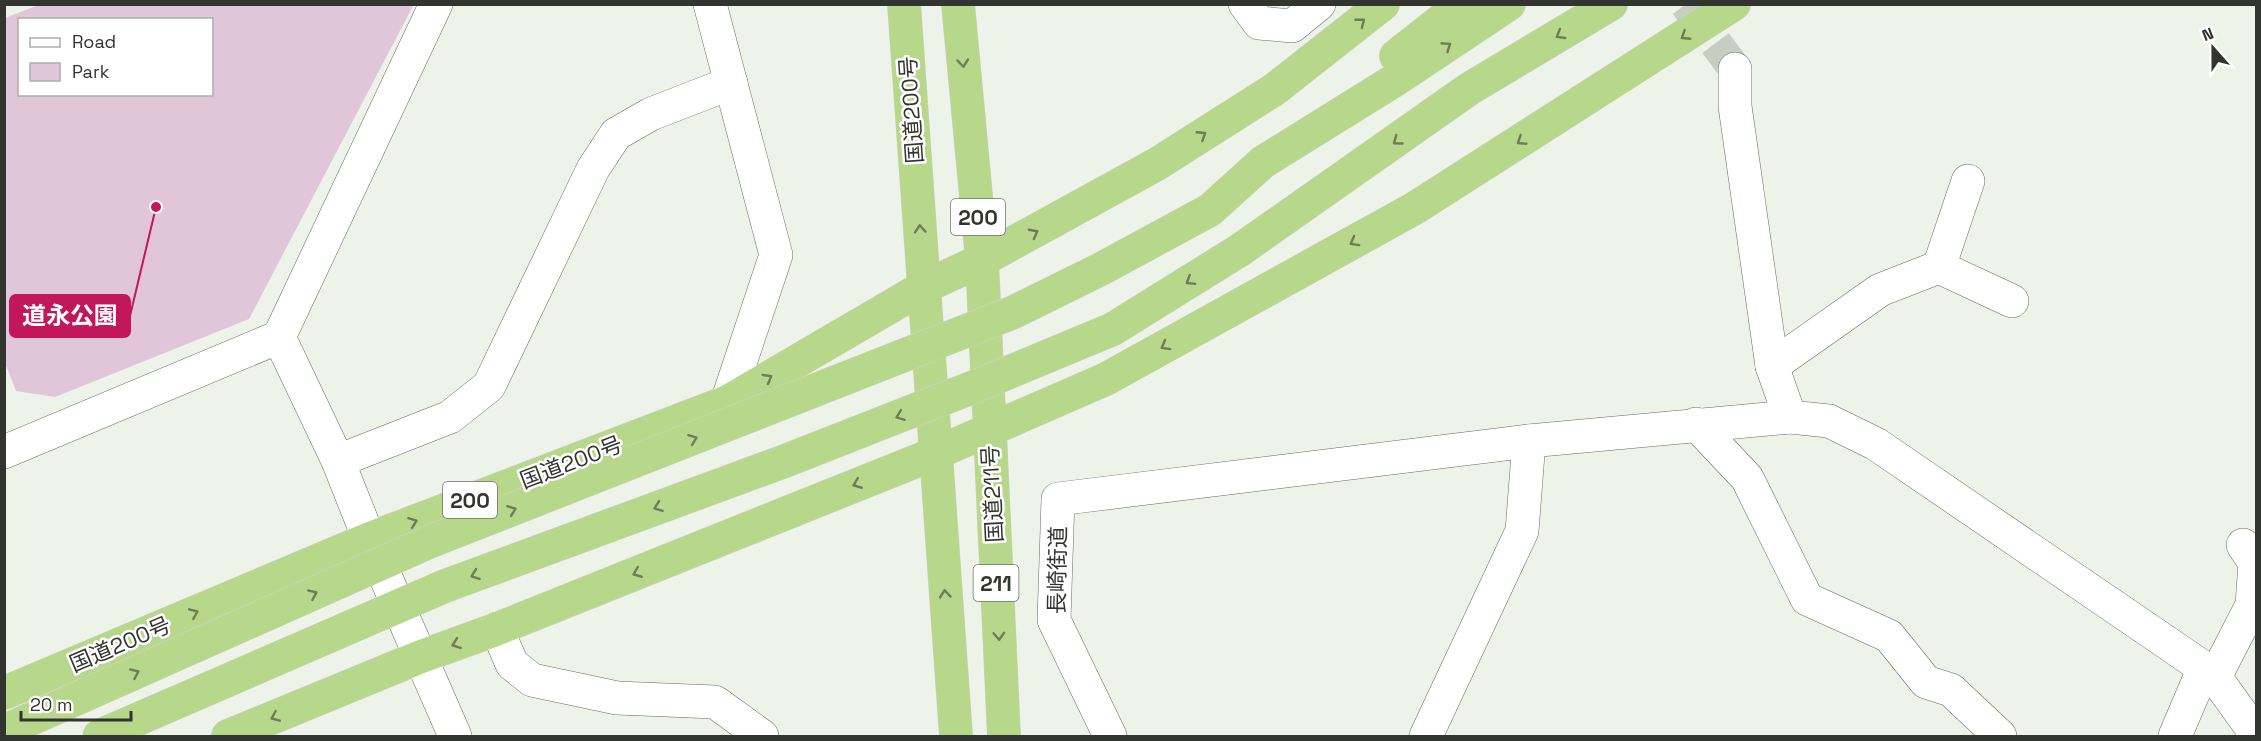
<svg xmlns="http://www.w3.org/2000/svg" width="2261" height="741" viewBox="0 0 2261 741" font-family="'Space Grotesk','Noto Sans JP',sans-serif">
	<style>
		.green { fill: #e1c5d8; fill-rule: evenodd }
		.lines { fill: none; stroke-linecap: round; stroke-linejoin: round }
		.minor-tunnel { stroke: #c8cdc4; stroke-width: 33; stroke-dasharray: 33 16; stroke-linecap: butt }
		.minor-casing { stroke: #676b62; stroke-width: 34 }
		.highway-casing { stroke: #d2d2d1; stroke-width: 34 }
		.minor { stroke: #fff; stroke-width: 33 }
		.highway { stroke: #b7d78a; stroke-width: 33 }
		.highway-bridge-casing { stroke: #d2d2d1; stroke-width: 34; stroke-linecap: butt }
		.highway-bridge { stroke: #b7d78a; stroke-width: 33 }
		.oneway { stroke: #6e7d58 }
		.labels { text-anchor: middle; dominant-baseline: central; stroke-width: 5; stroke-linejoin: round; paint-order: stroke }
		.shield { fill: #fff; stroke: #70716e; stroke-width: 1.5 }
		.shield-label { font-size: 21px; font-weight: bold; fill: #323430 }
		.street-label { font-size: 22px; fill: #323430; stroke: #fff }
		.leader { fill: none; stroke: #c2185b; stroke-width: 2 }
		.callout-dot { fill: #c2185b; stroke: #fff; stroke-width: 2 }
		.callout { fill: #c2185b; stroke: #c2185b; stroke-width: 2 }
		.callout-label { font-size: 24px; text-anchor: middle; font-weight: bold; fill: #fff }
	</style>
	<rect width="100%" height="100%" fill="#eef3e9"/>
	<path class="green" d="M41,4h372v2l-164,313 -194,78 -39,-6 -12,-31 1,-342zM20,20h192v74h-192z"/>
	<g class="lines">
		<polyline class="minor-tunnel" points="1686,4 1735,69"/>
		<defs>
			<g id="minor">
				<polyline points="710,4 776,255 727,402"/>
				<polyline points="1245,4 1259,23 1292,26 1319,4"/>
				<polyline points="1735,69 1735,106 1772,366 1790,417"/>
				<polyline points="1939,267 1968,181"/>
				<polyline points="279,337 436,4"/>
				<polyline points="1772,366 1880,290 1939,267 2012,301"/>
				<polyline points="1696,424 1747,478 1807,599 1889,636 1926,682 1951,690 2000,736"/>
				<polyline points="4,452 279,337 338,461 369,539 455,736"/>
				<polyline points="338,461 450,417 489,386 593,169 616,134 651,114 731,83"/>
				<polyline points="497,629 512,664 532,680 617,698 715,702 762,736"/>
				<polyline points="2215,677 2252,605 2255,563 2243,545"/>
				<polyline points="1110,736 1054,620 1058,499 1529,441 1790,417 1829,421 1876,444 2204,668 2215,677 2256,734"/>
				<polyline points="1426,736 1522,531 1529,441"/>
				<polyline points="2175,736 2204,668"/>
			</g>
			<g id="highway">
				<path d="M904,4c17,245 33,489 52,732"/>
				<polyline points="958,4 982,260 1004,736"/>
				<polyline points="1396,56 1462,4"/>
				<polyline points="1210,210 1263,162 1395,80 1509,4"/>
				<polyline points="1240,250 1469,89 1611,4"/>
				<polyline points="4,693 369,539 727,402 924,287 982,260 1157,164 1275,89 1383,4"/>
				<polyline points="228,736 420,657 497,629 934,454 1106,379 1415,208 1734,4"/>
			</g>
		</defs>
		<use href="#minor" class="minor-casing"/>
		<use href="#highway" class="highway-casing"/>
		<use href="#minor" class="minor"/>
		<use href="#highway" class="highway"/>
		<defs>
			<g id="highway-bridge">
				<polyline points="4,731 429,542 1014,312 1101,269 1210,210"/>
				<polyline points="99,736 445,586 785,461 976,386 1113,329 1240,250"/>
			</g>
		</defs>
		<use href="#highway-bridge" class="highway-bridge-casing"/>
		<use href="#highway-bridge" class="highway-bridge"/>
	</g>
	<defs><path id="oneway-chevron" d="M-2-3.5L2.5 0L-2 3.5" fill="none" stroke-width="1.6" stroke-linecap="round" stroke-linejoin="round" transform="scale(1.5)"/></defs>
	<g class="oneway">
		<use href="#oneway-chevron" transform="translate(1361 22) rotate(-38)"/>
		<use href="#oneway-chevron" transform="translate(1560 35) rotate(149)"/>
		<use href="#oneway-chevron" transform="translate(1685 36) rotate(147)"/>
		<use href="#oneway-chevron" transform="translate(1447 46) rotate(-34)"/>
		<use href="#oneway-chevron" transform="translate(963 63) rotate(85)"/>
		<use href="#oneway-chevron" transform="translate(1202 135) rotate(-33)"/>
		<use href="#oneway-chevron" transform="translate(1397 141) rotate(144)"/>
		<use href="#oneway-chevron" transform="translate(1521 141) rotate(147)"/>
		<use href="#oneway-chevron" transform="translate(920 229) rotate(-94)"/>
		<use href="#oneway-chevron" transform="translate(1034 233) rotate(-28)"/>
		<use href="#oneway-chevron" transform="translate(1354 242) rotate(151)"/>
		<use href="#oneway-chevron" transform="translate(1190 281) rotate(148)"/>
		<use href="#oneway-chevron" transform="translate(1165 346) rotate(151)"/>
		<use href="#oneway-chevron" transform="translate(768 378) rotate(-30)"/>
		<use href="#oneway-chevron" transform="translate(900 416) rotate(159)"/>
		<use href="#oneway-chevron" transform="translate(693 439) rotate(-21)"/>
		<use href="#oneway-chevron" transform="translate(857 484) rotate(158)"/>
		<use href="#oneway-chevron" transform="translate(658 507) rotate(160)"/>
		<use href="#oneway-chevron" transform="translate(512 510) rotate(-21)"/>
		<use href="#oneway-chevron" transform="translate(413 522) rotate(-21)"/>
		<use href="#oneway-chevron" transform="translate(637 573) rotate(158)"/>
		<use href="#oneway-chevron" transform="translate(475 575) rotate(160)"/>
		<use href="#oneway-chevron" transform="translate(313 594) rotate(-24)"/>
		<use href="#oneway-chevron" transform="translate(945 594) rotate(-95)"/>
		<use href="#oneway-chevron" transform="translate(194 613) rotate(-23)"/>
		<use href="#oneway-chevron" transform="translate(999 636) rotate(87)"/>
		<use href="#oneway-chevron" transform="translate(456 644) rotate(160)"/>
		<use href="#oneway-chevron" transform="translate(135 673) rotate(-24)"/>
		<use href="#oneway-chevron" transform="translate(275 717) rotate(157)"/>
	</g>
	<g class="labels">
		<g class="shield">
			<rect x="951" y="199" width="54" height="36" rx="4.5"/>
			<rect x="443" y="482" width="54" height="36" rx="4.5"/>
			<rect x="973.5" y="565" width="45" height="36" rx="4.5"/>
		</g>
		<g class="shield-label">
			<text x="978" y="217">200</text>
			<text x="470" y="500">200</text>
			<text x="996" y="583">211</text>
		</g>
		<g class="street-label">
			<text transform="translate(911 110) rotate(-94)">国道200号</text>
			<text transform="translate(571 462) rotate(-21)">国道200号</text>
			<text transform="translate(992 494) rotate(-93)">国道211号</text>
			<text transform="translate(1057 570) rotate(-89)">長崎街道</text>
			<text transform="translate(120 644) rotate(-23)">国道200号</text>
		</g>
	</g>
	<path class="leader" d="M156 207L130 316"/>
	<circle class="callout-dot" cx="156" cy="207" r="6"/>
	<rect class="callout" x="10" y="295" width="120" height="42" rx="6"/>
	<g class="callout-label">
		<text x="70" y="324">道永公園</text>
	</g>
	<rect width="2261" height="741" fill="none" stroke="#323430" stroke-width="12"/>
	<rect x="18" y="18" width="195" height="78" fill="#ffffff" stroke="#adaeac" stroke-width="1.5"/>
	<rect x="30" y="38" width="30" height="9" fill="#ffffff" stroke="#adaeac" stroke-width="1.5"/>
	<text x="72" y="48" font-size="18" fill="#323430">Road</text>
	<rect x="30" y="63" width="30" height="18" fill="#e1c5d8" stroke="#adaeac" stroke-width="1.5"/>
	<text x="72" y="78" font-size="18" fill="#323430">Park</text>
	<g transform="translate(2213 48) rotate(339)" stroke="#ffffff" stroke-width="4.5" paint-order="stroke">
	<path d="M0-4.5L10 22L0 15L-10 22Z" fill="#323430"/>
	<text y="-9" font-size="16" font-weight="bold" text-anchor="middle" fill="#323430">N</text>
	</g>
	<path d="M21 711v9h110v-9" fill="none" stroke="#323430" stroke-width="3"/>
	<text x="30" y="711" font-size="18" fill="#323430" stroke="#ffffff" stroke-width="4.5" paint-order="stroke">20 m</text>
</svg>
